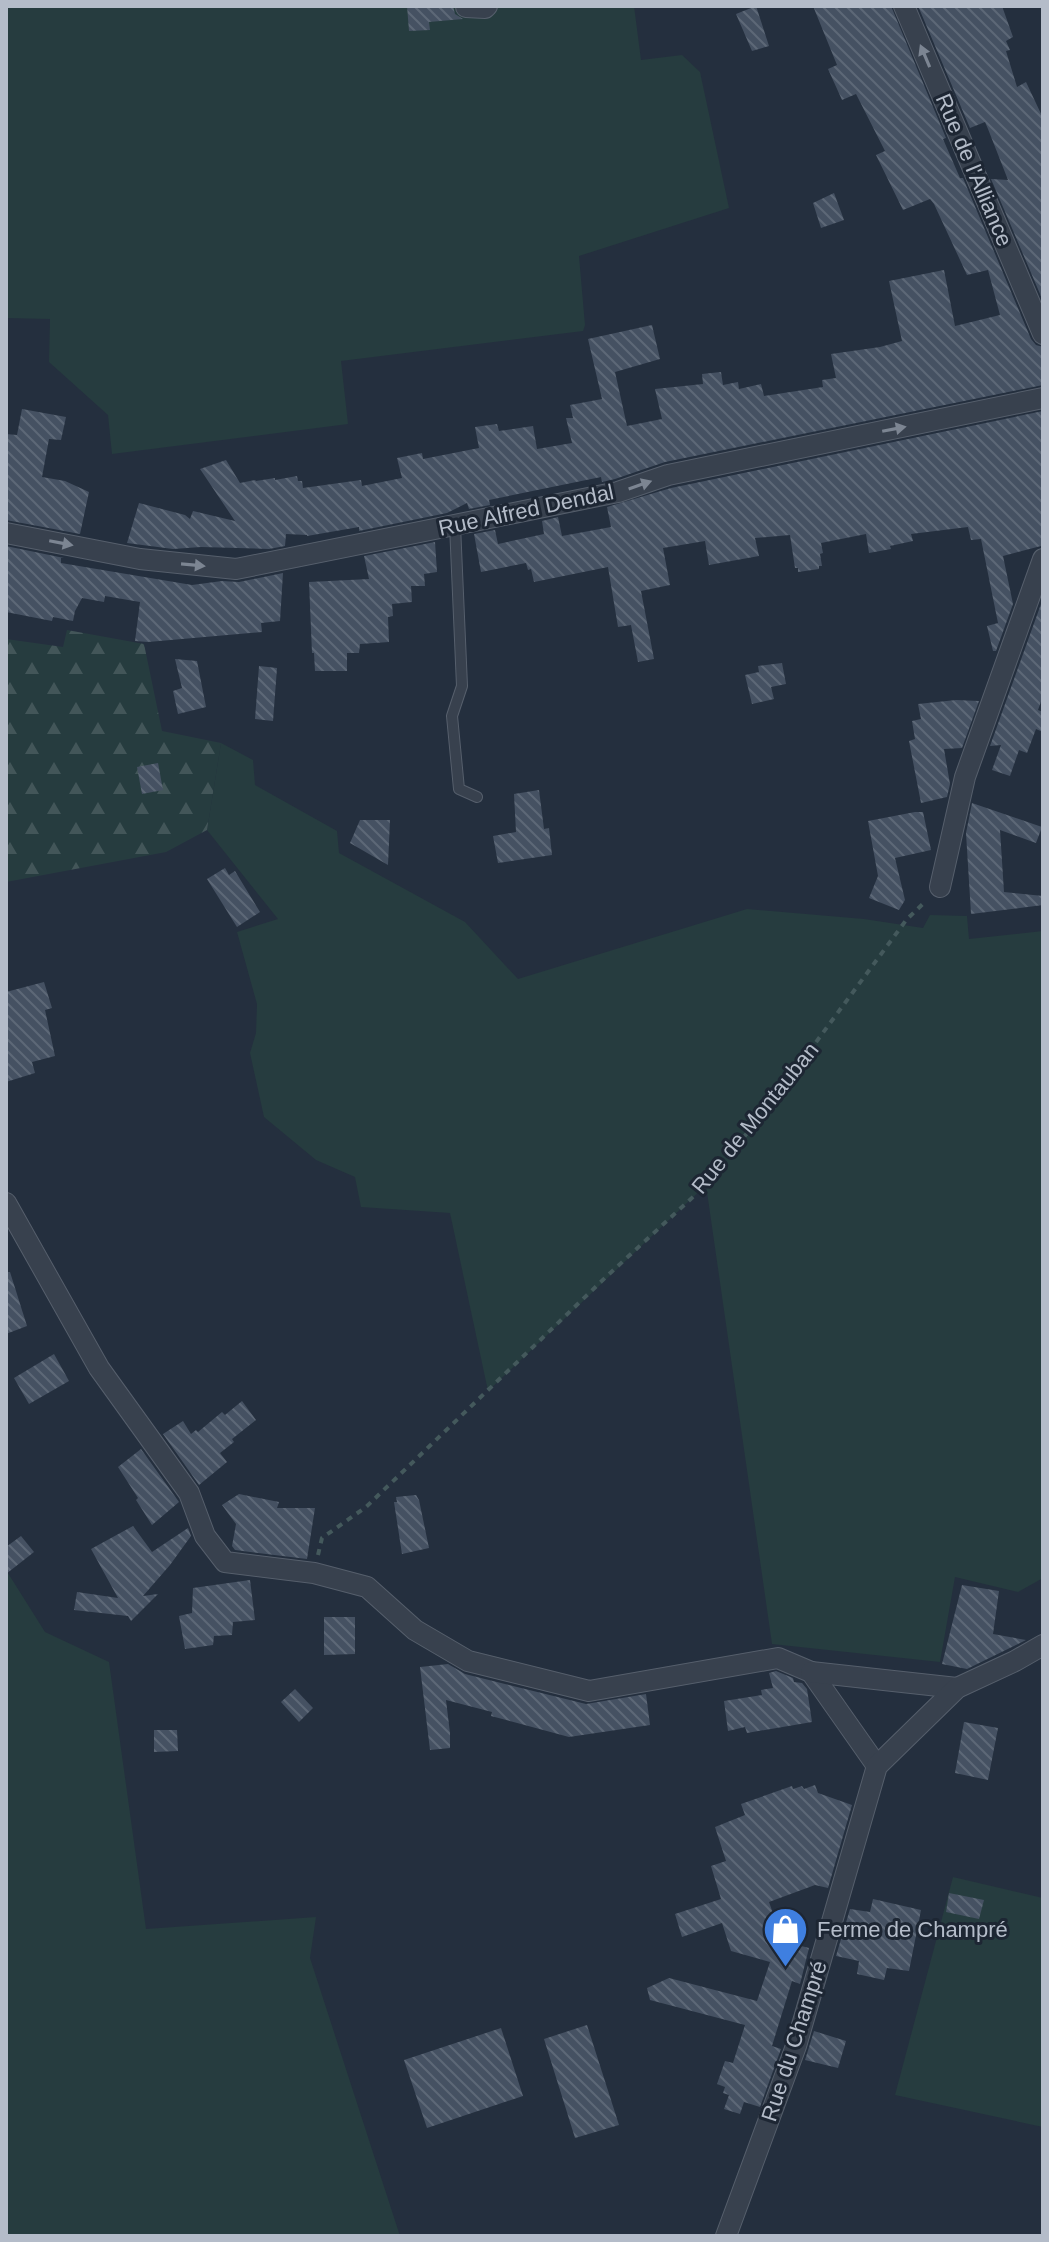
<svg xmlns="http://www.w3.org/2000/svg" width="1049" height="2242" viewBox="0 0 1049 2242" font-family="Arial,sans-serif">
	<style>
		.grass { fill: #263c3f }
		.forest { fill: url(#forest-firs) }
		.building { fill: url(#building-back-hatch) }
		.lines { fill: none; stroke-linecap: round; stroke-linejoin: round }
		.lane-casing { stroke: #565f6c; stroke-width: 12 }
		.street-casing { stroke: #565f6c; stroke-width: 22 }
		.path { stroke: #44595c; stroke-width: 4; stroke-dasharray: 6 6; stroke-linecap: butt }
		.lane { stroke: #38414e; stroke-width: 10 }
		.street { stroke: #38414e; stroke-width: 20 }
		.oneway { fill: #7c8592 }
		.labels { text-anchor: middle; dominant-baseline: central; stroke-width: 6; stroke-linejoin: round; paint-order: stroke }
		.street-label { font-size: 22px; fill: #b4bcc9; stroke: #1d2633 }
		.poi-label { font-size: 22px; fill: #b4bcc9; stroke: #1d2633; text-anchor: start }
	</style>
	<defs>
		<pattern id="forest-firs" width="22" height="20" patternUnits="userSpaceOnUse" patternTransform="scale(2)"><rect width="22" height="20" fill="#263c3f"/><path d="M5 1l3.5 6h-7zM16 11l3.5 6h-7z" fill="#435659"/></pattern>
		<pattern id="building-back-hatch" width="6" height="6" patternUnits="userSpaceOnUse" patternTransform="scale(2)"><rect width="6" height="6" fill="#455162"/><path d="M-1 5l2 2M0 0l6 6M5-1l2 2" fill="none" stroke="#5d6877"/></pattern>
	</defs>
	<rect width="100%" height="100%" fill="#242f3e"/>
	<g class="grass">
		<polygon points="6,6 634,6 641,60 682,55 700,72 729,208 579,256 585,325 583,331 341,361 348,424 112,454 108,415 49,362 50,319 6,318"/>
		<polygon points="221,743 253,760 255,785 337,831 339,853 465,922 518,979 747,909 864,919 923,928 930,915 967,916 969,939 1043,931 1043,1578 1018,1592 955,1577 940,1662 772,1644 706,1185 488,1391 450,1213 361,1207 355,1177 316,1160 264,1117 250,1053 256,1033 257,1004 237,932 278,919 207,830"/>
		<polygon points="6,1570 45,1632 109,1662 146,1929 316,1917 310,1958 400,2236 6,2236"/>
		<polygon points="953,1877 1043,1898 1043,2127 895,2095"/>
	</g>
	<polygon class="forest" points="67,630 144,644 162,731 221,743 207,830 166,852 6,882 6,639 63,647"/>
	<g class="building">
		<polygon points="407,6 453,6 455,14 463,19 429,22 430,30 409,31"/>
		<polygon points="756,6 769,46 752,51 736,14"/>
		<polygon points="813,6 891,6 946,138 943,139 960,178 963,178 1031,339 1036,345 1043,347 1043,385 665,462 615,479 602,482 601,477 552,487 489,500 490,505 469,509 467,503 447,513 359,531 359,527 307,536 307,535 286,534 285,546 269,549 201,547 173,549 127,543 139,503 185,515 190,519 193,511 235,521 200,469 226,460 240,483 255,480 256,481 275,478 275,480 297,476 298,481 302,481 303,488 361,480 362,486 402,478 397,458 422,453 423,459 479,448 475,427 497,424 499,431 533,426 537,449 572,443 566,418 573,418 570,405 602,399 588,339 652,325 660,359 615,372 627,426 662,419 655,389 703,384 702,374 721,372 723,385 738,382 739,389 761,384 764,396 823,387 822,380 836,378 831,354 880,347 902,341 889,281 944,270 955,326 1000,315 988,270 967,275 934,204 930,199 903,210 876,155 885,151 856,94 842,100 828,69 837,65"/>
		<polygon points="918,6 1002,6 1013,37 1006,41 1010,50 1006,51 1017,87 1026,82 1043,118 1043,301 991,179 1008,180 988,129 985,122 970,128"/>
		<polygon points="834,193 844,220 821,228 813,203"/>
		<polygon points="22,409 66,417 61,440 49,439 42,477 65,481 89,492 80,534 6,520 6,434 17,435"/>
		<polygon points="1043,411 1043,538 1041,546 1003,556 1013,604 996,651 993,651 987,626 998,623 981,539 971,540 968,527 911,534 913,541 890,546 891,549 869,553 866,534 821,543 823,553 820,554 822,566 819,566 819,569 798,572 798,568 795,568 790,535 755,538 759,556 709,565 705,541 663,548 670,585 641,591 654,659 638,662 631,625 618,627 608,567 534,582 531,569 528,570 526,563 481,572 474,534 495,530 498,544 544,534 542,521 558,517 562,536 611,527 607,507 671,488"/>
		<polygon points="435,542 437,572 424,574 425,586 411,586 412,602 392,604 393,616 388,617 389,642 360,644 359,653 347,653 347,671 315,671 314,653 312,653 309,582 369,579 364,556"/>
		<polygon points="6,546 64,558 61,558 61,563 192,585 222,581 239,582 283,573 280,621 261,623 262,632 148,642 135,641 140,602 105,596 104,602 82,598 75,611 73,621 53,617 52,621 6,612"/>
		<polygon points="1041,604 1043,604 1043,696 1038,710 1043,712 1043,732 1036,729 1027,753 1019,750 1010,776 992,770 1001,745 990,746"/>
		<polygon points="175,659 197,661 206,707 178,714 173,691 182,688"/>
		<polygon points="782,663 786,684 771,687 774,699 752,704 745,675 759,672 758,666"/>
		<polygon points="259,666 277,668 273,721 255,719"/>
		<polygon points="956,700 979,701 962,748 944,749 950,784 947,797 921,803 909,741 915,739 912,721 921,719 918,704"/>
		<polygon points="158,763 163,790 142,794 137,767"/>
		<polygon points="539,790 544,829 549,828 552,855 498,863 493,836 516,832 514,794"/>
		<polygon points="972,803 1042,827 1036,843 1000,830 1004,892 1043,896 1043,905 971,914 966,833"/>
		<polygon points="915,812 923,812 931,850 895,858 905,900 899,910 869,898 878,876 868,821"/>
		<polygon points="360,820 390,820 388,865 350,843"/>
		<polygon points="225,868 229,875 235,871 260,912 237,927 207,879"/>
		<polygon points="44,982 52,1008 45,1010 55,1056 32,1062 35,1073 6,1082 6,992"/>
		<polygon points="6,1272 10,1272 27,1326 6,1334"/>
		<polygon points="54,1354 69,1381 29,1404 14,1378"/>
		<polygon points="242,1401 256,1420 232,1439 234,1442 220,1453 227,1462 199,1485 163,1434 183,1421 191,1434 196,1430 198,1432 222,1412 225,1415"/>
		<polygon points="141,1449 179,1502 152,1525 136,1500 138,1498 118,1467"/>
		<polygon points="239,1494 279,1502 277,1508 315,1508 307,1559 235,1550 232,1546 236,1524 222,1505"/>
		<polygon points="416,1495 419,1500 429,1548 402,1554 394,1502 397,1502 396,1497"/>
		<polygon points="133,1526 152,1552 188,1528 191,1536 170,1565 143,1596 158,1594 131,1621 128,1616 74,1610 77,1592 118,1598 91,1549"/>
		<polygon points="21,1536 34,1552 6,1574 6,1547"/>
		<polygon points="250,1580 255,1620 233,1622 232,1635 214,1636 213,1645 185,1649 179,1616 192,1613 193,1588"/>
		<polygon points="962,1585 999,1591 993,1634 1026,1640 967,1669 942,1664"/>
		<polygon points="324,1617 355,1617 355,1654 324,1655"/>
		<polygon points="448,1664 465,1674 586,1704 646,1694 650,1725 569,1737 491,1716 492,1712 446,1700 450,1733 450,1748 430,1750 420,1667"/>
		<polygon points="776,1671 793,1678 794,1682 802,1683 807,1689 812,1722 747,1733 745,1727 728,1731 724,1701 762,1695 761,1690 773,1688 769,1673"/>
		<polygon points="295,1689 313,1708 299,1722 281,1702"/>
		<polygon points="964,1722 998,1728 988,1780 955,1773"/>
		<polygon points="154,1730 177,1730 178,1751 154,1752"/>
		<polygon points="815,1785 818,1793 852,1805 828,1888 815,1885 769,1902 780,1933 778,1940 809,1948 800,1984 792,1981 772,2046 781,2049 760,2107 744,2102 740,2114 724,2109 729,2095 723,2093 725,2087 717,2084 725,2061 733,2063 745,2025 650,2000 647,1988 669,1978 757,2001 770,1962 731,1951 722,1923 682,1937 675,1914 721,1899 711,1866 726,1861 715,1827 745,1815 741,1804 792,1786 793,1789 802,1786 804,1789"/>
		<polygon points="949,1893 984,1900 979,1919 946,1912"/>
		<polygon points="873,1899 921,1910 909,1971 887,1968 884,1980 857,1974 859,1961 836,1956 850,1909 870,1912"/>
		<polygon points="587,2025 619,2125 575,2138 544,2039"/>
		<polygon points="501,2028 523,2096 427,2128 404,2060"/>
		<polygon points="814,2031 846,2041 838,2068 805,2060"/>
	</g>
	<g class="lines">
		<defs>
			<polyline id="lane" points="455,525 462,686 452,716 459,789 477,797"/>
			<g id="street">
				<polyline points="904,6 1043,334"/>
				<polyline points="466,7 485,8 487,6"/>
				<polyline points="6,533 140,559 236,569 618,492 668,475 1043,398"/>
				<polyline points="940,887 965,777 1043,559"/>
				<polyline points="6,1203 99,1368 189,1493 205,1536 225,1562 314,1573 367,1587 415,1630 468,1661 589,1691 778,1658 811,1672 877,1766"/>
				<polyline points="811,1672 957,1688"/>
				<polyline points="726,2236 796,2046 877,1766 957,1688 1015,1661 1043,1645"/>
			</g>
		</defs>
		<use href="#lane" class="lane-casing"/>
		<use href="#street" class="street-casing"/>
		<polyline class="path" points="318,1555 322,1538 366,1507 607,1276 706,1185 774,1099 907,919 926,901"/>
		<use href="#lane" class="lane"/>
		<use href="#street" class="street"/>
	</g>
	<defs><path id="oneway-solid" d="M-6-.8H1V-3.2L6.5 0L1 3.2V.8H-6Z" transform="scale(2)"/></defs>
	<g class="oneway">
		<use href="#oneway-solid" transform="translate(925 56) rotate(-113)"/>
		<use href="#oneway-solid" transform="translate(894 429) rotate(-11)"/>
		<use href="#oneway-solid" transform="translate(640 485) rotate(-19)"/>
		<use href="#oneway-solid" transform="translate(61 543) rotate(11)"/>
		<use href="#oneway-solid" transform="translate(193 565) rotate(5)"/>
	</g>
	<defs>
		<symbol id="shop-pin" viewBox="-11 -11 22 30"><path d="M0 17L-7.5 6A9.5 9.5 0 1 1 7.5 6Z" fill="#3f7fe0" stroke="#1d2633"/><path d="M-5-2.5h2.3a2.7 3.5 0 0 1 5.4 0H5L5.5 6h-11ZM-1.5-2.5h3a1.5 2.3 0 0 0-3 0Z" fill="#fff"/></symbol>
	</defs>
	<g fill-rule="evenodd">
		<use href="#shop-pin" x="760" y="1904" width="51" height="69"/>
	</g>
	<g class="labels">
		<g class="street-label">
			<text transform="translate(974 170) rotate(67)">Rue de l'Alliance</text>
			<text transform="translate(526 510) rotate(-12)">Rue Alfred Dendal</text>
			<text transform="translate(755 1118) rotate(-51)">Rue de Montauban</text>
			<text transform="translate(794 2041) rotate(-72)">Rue du Champré</text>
		</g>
		<g class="poi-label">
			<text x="817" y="1929">Ferme de Champré</text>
		</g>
	</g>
	<rect width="1049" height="2242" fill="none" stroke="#b4bcc9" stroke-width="16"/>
</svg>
